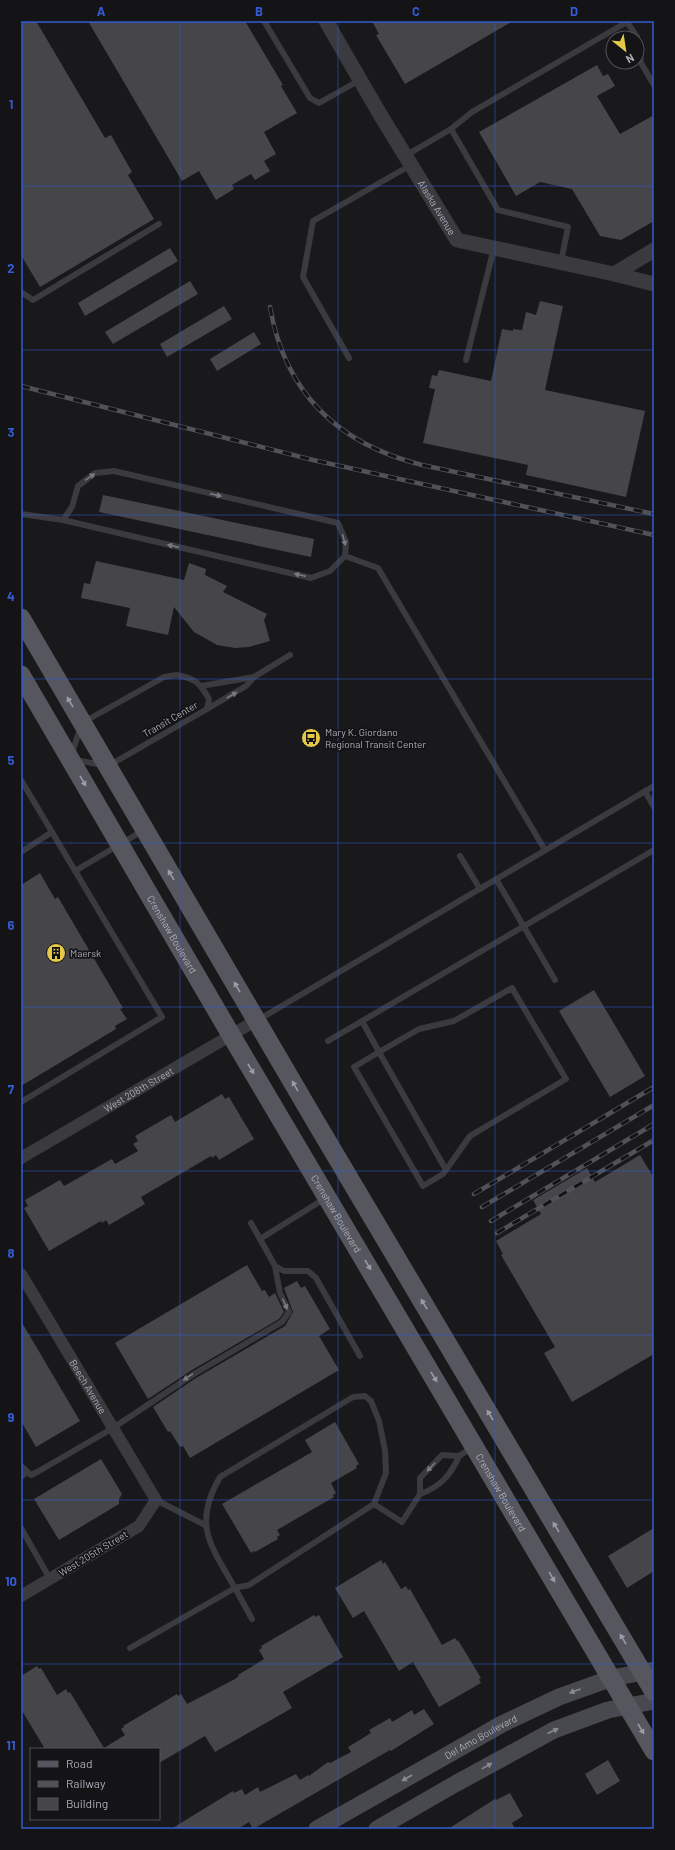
<svg xmlns="http://www.w3.org/2000/svg" width="675" height="1850" viewBox="0 0 675 1850" font-family="Barlow,sans-serif">
	<style>
		.building { fill: #46454a }
		.lines { fill: none; stroke-linecap: round; stroke-linejoin: round }
		.service { stroke: #3a3a3f; stroke-width: 6 }
		.minor { stroke: #3a3a3f; stroke-width: 12 }
		.tertiary { stroke: #3a3a3f; stroke-width: 15 }
		.secondary { stroke: #48484f; stroke-width: 17 }
		.primary { stroke: #56565e; stroke-width: 19 }
		.rail-casing { stroke: #515158; stroke-width: 4.5 }
		.rail { stroke: #141315; stroke-width: 3; stroke-dasharray: 9; stroke-linecap: butt }
		.oneway { fill: #797a82 }
		.oneway2 { fill: #9b9ca7 }
		.oneway3 { fill: #898a94 }
		.grid { fill: none; stroke: #325cd3; stroke-width: 1; stroke-opacity: 0.55 }
		.labels { text-anchor: middle; dominant-baseline: central; stroke-width: 3.5; stroke-linejoin: round; paint-order: stroke }
		.street-label { font-size: 10px; fill: #acaeb9; stroke: #141315 }
		.poi-label { font-size: 10px; fill: #acaeb9; stroke: #141315; text-anchor: start }
		.neatline { fill: none; stroke: #325cd3; stroke-width: 1.5 }
		.grid-label { font-size: 13px; text-anchor: middle; font-weight: bold; fill: #325cd3 }
	</style>
	<rect width="100%" height="100%" fill="#19181a"/>
	<g class="building">
		<polygon points="21,21 36,21 105,138 111,135 132,172 128,175 154,219 40,287 21,255"/>
		<polygon points="88,21 245,21 283,85 281,86 297,113 264,132 276,154 264,161 270,171 255,180 251,174 232,185 234,189 216,200 199,171 182,181"/>
		<polygon points="372,21 513,21 405,84 376,35 379,34"/>
		<polygon points="597,65 603,76 608,74 615,86 597,96 620,134 654,115 654,221 621,240 600,236 572,189 540,182 516,196 479,132"/>
		<polygon points="170,248 178,261 85,316 78,303"/>
		<polygon points="190,281 198,294 113,344 105,332"/>
		<polygon points="540,301 563,306 545,390 645,411 626,497 526,475 528,465 423,443 435,389 429,388 432,375 437,376 439,370 491,381 502,329 513,331 513,329 522,330 526,312 536,315"/>
		<polygon points="224,306 232,319 167,357 160,344"/>
		<polygon points="254,332 261,344 217,371 210,359"/>
		<polygon points="103,495 314,539 311,557 99,512"/>
		<polygon points="96,561 184,580 189,563 206,569 205,575 227,586 223,592 267,614 264,620 270,641 249,647 235,648 217,645 194,632 174,607 168,635 126,626 130,608 81,598 84,583 90,584"/>
		<polygon points="40,873 55,899 58,897 123,1008 120,1009 127,1019 115,1026 116,1029 21,1086 21,885"/>
		<polygon points="594,990 645,1076 610,1097 559,1011"/>
		<polygon points="222,1094 225,1099 229,1097 254,1139 219,1160 216,1155 212,1158 211,1156 141,1197 145,1204 109,1225 106,1220 102,1223 101,1221 49,1251 24,1208 28,1206 25,1200 60,1180 64,1186 112,1159 115,1164 138,1151 133,1144 138,1141 135,1136 171,1115 175,1122"/>
		<polygon points="640,1155 654,1178 654,1354 572,1402 544,1353 555,1347 501,1255 503,1254 496,1241 541,1214 533,1200 587,1168 595,1182"/>
		<polygon points="247,1265 262,1291 265,1290 269,1297 275,1293 284,1312 279,1319 192,1370 148,1399 115,1343"/>
		<polygon points="297,1281 301,1288 305,1286 330,1329 319,1336 339,1370 190,1458 183,1446 180,1447 170,1431 168,1432 153,1407 196,1378 285,1326 293,1312 284,1288"/>
		<polygon points="21,1321 80,1421 36,1447 21,1421"/>
		<polygon points="335,1422 359,1464 356,1466 357,1468 331,1483 336,1493 333,1495 334,1497 277,1530 280,1535 277,1537 278,1539 255,1552 254,1551 251,1553 222,1504 312,1452 305,1440"/>
		<polygon points="101,1459 122,1494 119,1499 119,1504 59,1540 34,1499"/>
		<polygon points="654,1528 654,1571 627,1588 608,1556"/>
		<polygon points="381,1560 383,1564 385,1562 401,1589 406,1586 408,1590 410,1589 442,1645 455,1638 457,1641 458,1640 481,1678 479,1679 481,1683 439,1707 413,1662 399,1671 364,1611 353,1618 335,1588"/>
		<polygon points="314,1615 316,1617 319,1615 343,1657 283,1692 292,1708 215,1752 205,1736 159,1763 159,1749 45,1749 21,1709 21,1676 37,1666 39,1669 41,1668 57,1695 66,1689 68,1693 70,1692 104,1748 125,1735 121,1729 124,1727 123,1726 177,1694 178,1696 181,1694 187,1704 235,1679 239,1676 238,1675 264,1659 259,1650 262,1648 261,1646"/>
		<polygon points="424,1709 434,1724 391,1751 390,1750 253,1829 249,1822 238,1829 171,1829 233,1791 234,1793 242,1789 245,1795 258,1787 260,1792 296,1774 300,1780 308,1775 309,1776 328,1762 330,1763 351,1752 348,1747 371,1733 369,1730 390,1718 392,1722 412,1710 414,1715"/>
		<polygon points="608,1760 620,1781 597,1795 585,1774"/>
		<polygon points="510,1793 523,1816 512,1823 515,1829 448,1829 495,1799 496,1800"/>
	</g>
	<g class="lines">
		<g class="service">
			<polyline points="264,21 310,98 319,103 360,80"/>
			<polyline points="451,129 472,112 627,22 637,37 641,63 654,85"/>
			<polyline points="405,156 451,129 498,210 568,227 561,262"/>
			<polyline points="21,292 33,300 159,224"/>
			<polyline points="349,358 303,277 313,221 411,165"/>
			<polyline points="466,360 494,248"/>
			<polyline points="21,514 63,520 311,578 330,571 345,556 346,542 338,523 114,471 95,473 78,486 72,507 63,520"/>
			<polyline points="345,556 378,568 545,850"/>
			<path d="M176,675c19,3 24,8 33,24l-2,10 -99,57 -38,-7 12,-36 82,-46z"/>
			<polyline points="201,686 254,677"/>
			<polyline points="207,709 246,686 254,677 290,655"/>
			<polyline points="21,780 162,1017 21,1102"/>
			<polyline points="645,791 654,807"/>
			<polyline points="21,852 52,832"/>
			<polyline points="460,856 480,889"/>
			<polyline points="75,871 144,830"/>
			<polyline points="496,879 555,980"/>
			<polyline points="258,1020 654,786"/>
			<polyline points="362,1021 379,1052 354,1067 423,1186 443,1174 446,1170 470,1136 566,1079 512,988 454,1021 419,1029 379,1052 446,1170"/>
			<polyline points="328,1041 654,850"/>
			<polyline points="251,1223 260,1239 324,1199"/>
			<polyline points="260,1239 275,1266 284,1271 308,1271 316,1278 360,1356"/>
			<path d="M365,1396l6,5 8,20 6,29 1,23 -12,31 -125,81 -14,3c-24,-42 -43,-63 -15,-111l133,-80z"/>
			<polyline points="21,1466 31,1475 39,1471 113,1428 194,1374 282,1322 289,1312 280,1293 275,1266"/>
			<polyline points="21,1477 27,1472"/>
			<path d="M420,1494c20,-7 31,-19 39,-38"/>
			<polyline points="156,1500 205,1525"/>
			<polyline points="374,1504 402,1522 420,1494 420,1478 442,1455 459,1456 473,1447"/>
			<polyline points="21,1528 50,1579"/>
			<polyline points="130,1648 235,1588 252,1619"/>
		</g>
		<g class="minor">
			<path id="s1" d="M21,1158l236,-138"/>
			<path id="s2" d="M21,1274l135,226 -17,26 -118,70"/>
		</g>
		<g class="tertiary">
			<path id="s3" d="M326,21l55,95 76,124 157,34 40,10"/>
			<polyline points="614,274 654,250"/>
		</g>
		<g class="secondary">
			<path id="s4" d="M317,1829l185,-105 57,-27 53,-19 42,-8"/>
			<polyline points="377,1829 455,1784 554,1730 608,1710 654,1701"/>
		</g>
		<g class="primary">
			<polyline points="21,618 314,1119 654,1692"/>
			<path id="s5" d="M21,675l210,360 423,716"/>
		</g>
		<defs>
			<g id="rail">
				<path d="M270,307c15,86 68,137 152,158l232,49"/>
				<polyline points="21,386 313,460 654,535"/>
				<polyline points="474,1194 654,1087"/>
				<polyline points="482,1207 654,1105"/>
				<polyline points="491,1221 654,1124"/>
				<polyline points="497,1233 654,1140"/>
			</g>
		</defs>
		<use href="#rail" class="rail-casing"/>
		<use href="#rail" class="rail"/>
	</g>
	<defs><path id="oneway-solid" d="M-6-.8H1V-3.2L6.5 0L1 3.2V.8H-6Z"/></defs>
	<g class="oneway">
		<use href="#oneway-solid" transform="translate(90 477) rotate(-34)"/>
		<use href="#oneway-solid" transform="translate(216 495) rotate(13)"/>
		<use href="#oneway-solid" transform="translate(344 540) rotate(76)"/>
		<use href="#oneway-solid" transform="translate(173 546) rotate(-167)"/>
		<use href="#oneway-solid" transform="translate(300 575) rotate(-167)"/>
		<use href="#oneway-solid" transform="translate(232 695) rotate(-30)"/>
		<use href="#oneway-solid" transform="translate(285 1304) rotate(66)"/>
		<use href="#oneway-solid" transform="translate(188 1377) rotate(146)"/>
		<use href="#oneway-solid" transform="translate(431 1467) rotate(134)"/>
	</g>
	<g class="oneway2">
		<use href="#oneway-solid" transform="translate(70 702) rotate(-120)"/>
		<use href="#oneway-solid" transform="translate(83 781) rotate(60)"/>
		<use href="#oneway-solid" transform="translate(171 875) rotate(-120)"/>
		<use href="#oneway-solid" transform="translate(237 987) rotate(-120)"/>
		<use href="#oneway-solid" transform="translate(251 1069) rotate(59)"/>
		<use href="#oneway-solid" transform="translate(295 1086) rotate(-120)"/>
		<use href="#oneway-solid" transform="translate(368 1265) rotate(59)"/>
		<use href="#oneway-solid" transform="translate(424 1304) rotate(-121)"/>
		<use href="#oneway-solid" transform="translate(434 1377) rotate(59)"/>
		<use href="#oneway-solid" transform="translate(490 1415) rotate(-121)"/>
		<use href="#oneway-solid" transform="translate(556 1527) rotate(-121)"/>
		<use href="#oneway-solid" transform="translate(552 1577) rotate(60)"/>
		<use href="#oneway-solid" transform="translate(623 1639) rotate(-121)"/>
		<use href="#oneway-solid" transform="translate(641 1729) rotate(59)"/>
	</g>
	<g class="oneway3">
		<use href="#oneway-solid" transform="translate(575 1691) rotate(160)"/>
		<use href="#oneway-solid" transform="translate(553 1731) rotate(-25)"/>
		<use href="#oneway-solid" transform="translate(487 1766) rotate(-29)"/>
		<use href="#oneway-solid" transform="translate(407 1778) rotate(150)"/>
	</g>
	<path class="grid" d="M180,21v1808M338,21v1808M495,21v1808M21,186h633M21,350h633M21,515h633M21,679h633M21,843h633M21,1007h633M21,1171h633M21,1335h633M21,1500h633M21,1664h633"/>
	<defs>
		<symbol id="bus-disc" viewBox="-11 -11 22 22"><circle r="9.5" fill="#e3c947" stroke="#141315"/><path d="M-5-6H5V4H4V6H2V4H-2V6H-4V4H-5ZM-3.5-4V0h7V-4ZM-3.5 1.2v1.5H-2V1.2ZM2 1.2v1.5H3.5V1.2Z" fill="#111"/></symbol>
		<symbol id="building-disc" viewBox="-11 -11 22 22"><circle r="9.5" fill="#e3c947" stroke="#141315"/><path d="M-4-6H4V6H1V3H-1V6H-4ZM-2.5-4.3h1.7v1.8h-1.7ZM.8-4.3h1.7v1.8H.8ZM-2.5-1h1.7V.8h-1.7ZM.8-1h1.7V.8H.8Z" fill="#111"/></symbol>
	</defs>
	<g fill-rule="evenodd">
		<use href="#bus-disc" x="300" y="727" width="22" height="22"/>
		<use href="#building-disc" x="45" y="942" width="22" height="22"/>
	</g>
	<g class="labels">
		<g class="street-label">
			<text stroke="none"><textPath href="#s3" startOffset="217">Alaska Avenue</textPath></text>
			<text transform="translate(170 719) rotate(-30)">Transit Center</text>
			<text stroke="none"><textPath href="#s5" startOffset="300">Crenshaw Boulevard</textPath></text>
			<text stroke="none"><textPath href="#s1" startOffset="136">West 208th Street</textPath></text>
			<text stroke="none"><textPath href="#s5" startOffset="624">Crenshaw Boulevard</textPath></text>
			<text stroke="none"><textPath href="#s2" startOffset="131">Beech Avenue</textPath></text>
			<text stroke="none"><textPath href="#s5" startOffset="948">Crenshaw Boulevard</textPath></text>
			<text transform="translate(93 1553) rotate(-31)">West 205th Street</text>
			<text stroke="none"><textPath href="#s4" startOffset="188">Del Amo Boulevard</textPath></text>
		</g>
		<g class="poi-label">
			<text x="325" y="732">Mary K. Giordano<tspan x="325" dy="12">Regional Transit Center</tspan></text>
			<text x="70" y="953">Maersk</text>
		</g>
	</g>
	<rect width="675" height="1850" fill="none" stroke="#141315" stroke-width="44"/>
	<rect x="30" y="1748" width="130" height="72" fill="#141315" stroke="#515157"/>
	<rect x="38" y="1761" width="20" height="6" fill="#56565e" stroke="#515157"/>
	<text x="66" y="1768" font-size="12" fill="#acaeb9">Road</text>
	<rect x="38" y="1781" width="20" height="6" fill="#515158" stroke="#515157"/>
	<text x="66" y="1788" font-size="12" fill="#acaeb9">Railway</text>
	<rect x="38" y="1798" width="20" height="12" fill="#46454a" stroke="#515157"/>
	<text x="66" y="1808" font-size="12" fill="#acaeb9">Building</text>
	<g transform="translate(625 50) rotate(150)"><circle r="19" fill="#141315" stroke="#515157"/>
	<path d="M0-3L7 15L0 10L-7 15Z" fill="#e3c947"/>
	<text y="-6" font-size="11" font-weight="bold" text-anchor="middle" fill="#acaeb9">N</text>
	</g>
	<rect x="22" y="22" width="631" height="1806" class="neatline"/>
	<g class="grid-label">
		<text x="101" y="16">A</text>
		<text x="259" y="16">B</text>
		<text x="416" y="16">C</text>
		<text x="574" y="16">D</text>
		<text x="11" y="109">1</text>
		<text x="11" y="273">2</text>
		<text x="11" y="437">3</text>
		<text x="11" y="601">4</text>
		<text x="11" y="765">5</text>
		<text x="11" y="930">6</text>
		<text x="11" y="1094">7</text>
		<text x="11" y="1258">8</text>
		<text x="11" y="1422">9</text>
		<text x="11" y="1586">10</text>
		<text x="11" y="1750">11</text>
	</g>
</svg>
